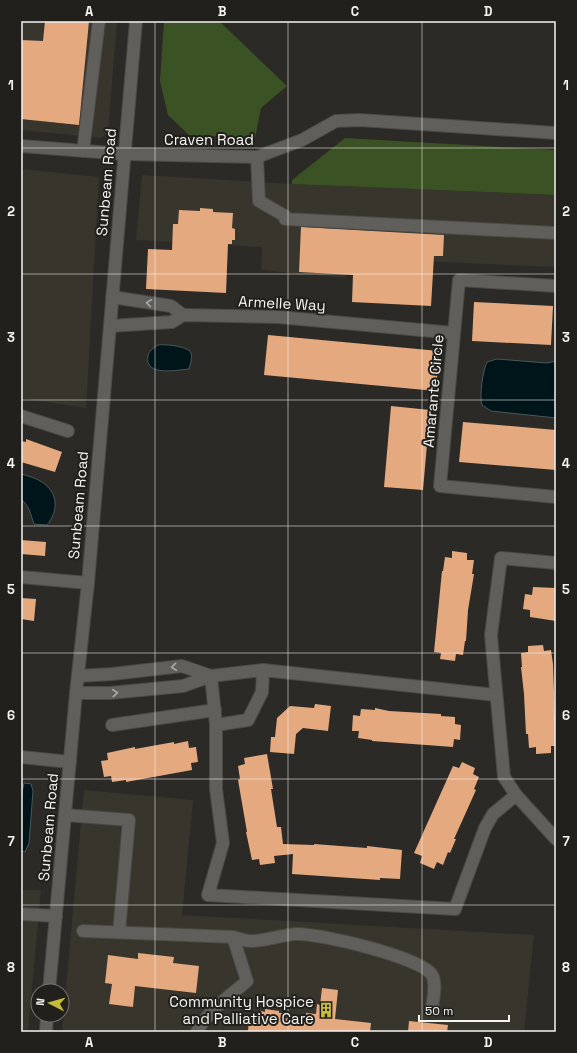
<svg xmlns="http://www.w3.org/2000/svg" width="577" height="1053" viewBox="0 0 577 1053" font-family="'Space Grotesk',sans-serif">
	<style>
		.built { fill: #38352c }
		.green { fill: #3b5224 }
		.water { fill: #00151a; stroke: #49585a }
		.building { fill: #e5a980 }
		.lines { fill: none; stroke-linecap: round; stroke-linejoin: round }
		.minor-casing { stroke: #494945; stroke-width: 14 }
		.minor { stroke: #605f5b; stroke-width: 12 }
		.oneway { stroke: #aaaaa6 }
		.grid { fill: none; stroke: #f4f4f1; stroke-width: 1; stroke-opacity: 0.55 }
		.labels { text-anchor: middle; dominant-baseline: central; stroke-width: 4; stroke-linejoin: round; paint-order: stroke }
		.street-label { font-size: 15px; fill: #f4f4f1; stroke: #21201d }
		.poi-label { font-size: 15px; fill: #f4f4f1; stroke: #21201d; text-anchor: end }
		.neatline { fill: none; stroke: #f4f4f1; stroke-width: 1.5 }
		.grid-label { font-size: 13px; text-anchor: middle; font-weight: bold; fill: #f4f4f1 }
	</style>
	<rect width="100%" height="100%" fill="#2b2a26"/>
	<g class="built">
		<polygon points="21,21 117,21 108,132 101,138 21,130"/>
		<polygon points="21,169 99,177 86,408 21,398"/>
		<polygon points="142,175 292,184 556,195 556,267 349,258 346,278 261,270 262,247 136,240"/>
		<polygon points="84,790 193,800 182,915 534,935 524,1032 62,1032"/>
		<polygon points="21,890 41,890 28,1032 21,1032"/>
	</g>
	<g class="green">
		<polygon points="164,21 219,21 287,86 261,108 255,138 189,135 168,115 160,81"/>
		<polygon points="345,138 556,150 556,195 292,184 292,180"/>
	</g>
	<g class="water">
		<path d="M158,345c7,-1 30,1 33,8 2,5 -1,11 -2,16 -12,1 -45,8 -41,-13 1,-5 5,-8 10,-11z"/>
		<path d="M497,359l50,4 9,-2v57l-65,-7 -9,-6c-3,-9 1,-35 5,-43z"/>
		<path d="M21,474c7,2 15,4 21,8 16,11 17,28 5,43l-13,-1c-4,-11 -4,-17 -13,-25z"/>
		<polygon points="24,783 31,784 33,791 29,843 25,852 21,851 21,797"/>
	</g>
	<g class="building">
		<polygon points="45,21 89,21 79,125 21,119 21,40 43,41"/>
		<polygon points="200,208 213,209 213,212 233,213 232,228 235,229 235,240 232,240 232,244 228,244 226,293 146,289 148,249 172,250 173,224 178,224 179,210 200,211"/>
		<polygon points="301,227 444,235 443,256 434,256 431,306 352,302 353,275 299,272"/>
		<polygon points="474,302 553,306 551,345 472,341"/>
		<polygon points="268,335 439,351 436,391 264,375"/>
		<polygon points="391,406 430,410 423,490 384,487"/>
		<polygon points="463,422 556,430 556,470 459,462"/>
		<polygon points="26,439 62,452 55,472 21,462 21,441 26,442"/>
		<polygon points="21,540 46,542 45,556 21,554"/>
		<polygon points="452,551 467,553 467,560 474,560 472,574 474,574 468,610 466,641 465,641 463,655 456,654 455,661 440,659 441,653 434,652 442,571 443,571 445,557 452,558"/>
		<polygon points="533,587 556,588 556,621 530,617 530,610 523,609 525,594 532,595"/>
		<polygon points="21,598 36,599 34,621 21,619"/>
		<polygon points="543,645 544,651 551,650 553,664 556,746 551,746 551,753 536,754 536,747 529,748 528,734 526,734 524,694 521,667 522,667 521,653 528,652 528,646"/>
		<polygon points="315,704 331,706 328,731 303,728 296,734 294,754 270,752 271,737 275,737 277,718 290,706 314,708"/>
		<polygon points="375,708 389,711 441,714 441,716 455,717 455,724 461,725 460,740 454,739 453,747 372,741 372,740 358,738 359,731 352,731 353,715 360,716 361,709 375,710"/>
		<polygon points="188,741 189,748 196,747 198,762 191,763 192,770 126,782 126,780 112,782 111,776 104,777 101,761 108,760 107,753 135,747 135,749 174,742 174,744"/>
		<polygon points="267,754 273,789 271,789 277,827 281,827 283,844 314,845 314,844 367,848 367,846 402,850 400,879 380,878 380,880 292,874 293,854 274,856 275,863 260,865 259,859 252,860 246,832 247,832 238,780 240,779 238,766 245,764 244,758"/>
		<polygon points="462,762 475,768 473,774 479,777 474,789 476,790 454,839 456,839 450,853 448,852 443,865 437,862 434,869 420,863 422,856 414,853 453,766 459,768"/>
		<polygon points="138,953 174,957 173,963 199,966 196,993 135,986 133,1007 109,1004 112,984 105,983 108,955 138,959"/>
		<polygon points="322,988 338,990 335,1019 371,1023 370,1032 248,1032 249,1018 255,1019 255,1015 261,1015 261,1011 265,1012 265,1009 279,1011 279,1013 282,1013 282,1018 306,1020 306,1013 316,1014 317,1004 320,1005"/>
		<polygon points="409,1021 448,1025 447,1032 408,1032"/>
	</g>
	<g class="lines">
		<defs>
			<g id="minor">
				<polyline points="21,146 124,154 257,157 302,140 336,121 360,120 556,133"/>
				<polyline points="83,151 99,21"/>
				<polyline points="257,157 259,201 285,216 285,219 556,233"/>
				<polyline points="556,286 459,280 440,486 556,497"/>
				<polyline points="112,297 171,306 183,315"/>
				<polyline points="110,326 172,322 183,315 278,317 454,333"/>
				<polyline points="21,416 68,431"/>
				<polyline points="556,563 501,558 491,635 504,777 516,795 556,839"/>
				<polyline points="21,577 88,583"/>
				<polyline points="78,676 112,674 182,666 211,676"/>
				<polyline points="211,676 216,725 216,789 223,843 208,895 455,909 485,828 493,814 516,795"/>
				<polyline points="76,693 110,693 183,686 211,676 263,670 496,695"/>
				<polyline points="112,725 215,710"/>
				<polyline points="216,725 248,720 262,692 263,670"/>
				<polyline points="21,757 70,762"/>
				<polyline points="65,815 129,820 119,932"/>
				<polyline points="21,914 56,916"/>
				<polyline points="83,931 233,937"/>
				<polyline points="49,991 76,693 88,583 136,21"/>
				<polyline points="46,1032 47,1015"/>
				<path d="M197,1032c11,-22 32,-35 50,-51l-14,-44c6,2 12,4 18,4 15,0 30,-6 45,-7 22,-1 125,23 136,41 5,9 1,23 0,33"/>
			</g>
		</defs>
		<use href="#minor" class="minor-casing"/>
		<use href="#minor" class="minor"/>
	</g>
	<defs><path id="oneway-chevron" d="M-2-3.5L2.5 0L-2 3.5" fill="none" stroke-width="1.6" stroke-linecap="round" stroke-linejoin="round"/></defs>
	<g class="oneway">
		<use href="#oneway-chevron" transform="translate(149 303) rotate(-172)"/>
		<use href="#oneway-chevron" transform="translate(174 667) rotate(174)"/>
		<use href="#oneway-chevron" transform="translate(115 693) rotate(-5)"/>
	</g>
	<path class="grid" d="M155,21v1011M288,21v1011M422,21v1011M21,148h535M21,274h535M21,400h535M21,526h535M21,653h535M21,779h535M21,905h535"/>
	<defs>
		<symbol id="building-bare" viewBox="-9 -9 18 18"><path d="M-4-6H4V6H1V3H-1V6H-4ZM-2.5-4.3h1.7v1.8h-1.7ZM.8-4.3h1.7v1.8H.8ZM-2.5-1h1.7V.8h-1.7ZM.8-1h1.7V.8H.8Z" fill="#c7bb3c" stroke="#21201d" stroke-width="2.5" paint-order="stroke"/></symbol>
	</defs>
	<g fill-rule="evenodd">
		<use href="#building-bare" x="315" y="999" width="22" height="22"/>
	</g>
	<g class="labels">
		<g class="street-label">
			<text x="209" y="139">Craven Road</text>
			<text transform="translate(106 182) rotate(-85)">Sunbeam Road</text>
			<text transform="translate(282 303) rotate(3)">Armelle Way</text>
			<text transform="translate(433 391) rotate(-85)">Amarante Circle</text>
			<text transform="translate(78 505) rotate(-85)">Sunbeam Road</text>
			<text transform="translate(48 827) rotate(-85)">Sunbeam Road</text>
		</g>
		<g class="poi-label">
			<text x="314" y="1001">Community Hospice<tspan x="314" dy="17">and Palliative Care</tspan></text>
		</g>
	</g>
	<rect width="577" height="1053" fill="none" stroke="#21201d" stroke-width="44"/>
	<g transform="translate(50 1003) rotate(276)"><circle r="19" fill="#21201d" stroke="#757572"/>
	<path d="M0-3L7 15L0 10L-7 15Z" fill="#c7bb3c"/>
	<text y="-6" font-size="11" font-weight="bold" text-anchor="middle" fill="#f4f4f1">N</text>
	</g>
	<path d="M419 1015v6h90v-6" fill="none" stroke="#f4f4f1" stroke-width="2"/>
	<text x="425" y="1015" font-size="12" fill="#f4f4f1" stroke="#21201d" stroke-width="3" paint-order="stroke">50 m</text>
	<rect x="22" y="22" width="533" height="1009" class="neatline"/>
	<g class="grid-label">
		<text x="89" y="16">A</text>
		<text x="222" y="16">B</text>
		<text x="355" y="16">C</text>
		<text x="488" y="16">D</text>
		<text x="11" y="90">1</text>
		<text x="566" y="90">1</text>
		<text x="11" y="216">2</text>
		<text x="566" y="216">2</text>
		<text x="11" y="342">3</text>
		<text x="566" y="342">3</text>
		<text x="11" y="468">4</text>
		<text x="566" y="468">4</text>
		<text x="11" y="594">5</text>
		<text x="566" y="594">5</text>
		<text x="11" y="720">6</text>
		<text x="566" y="720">6</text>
		<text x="11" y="846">7</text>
		<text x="566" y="846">7</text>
		<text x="11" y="972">8</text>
		<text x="566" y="972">8</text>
		<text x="89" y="1047">A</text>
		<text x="222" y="1047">B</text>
		<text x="355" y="1047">C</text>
		<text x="488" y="1047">D</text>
	</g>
</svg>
